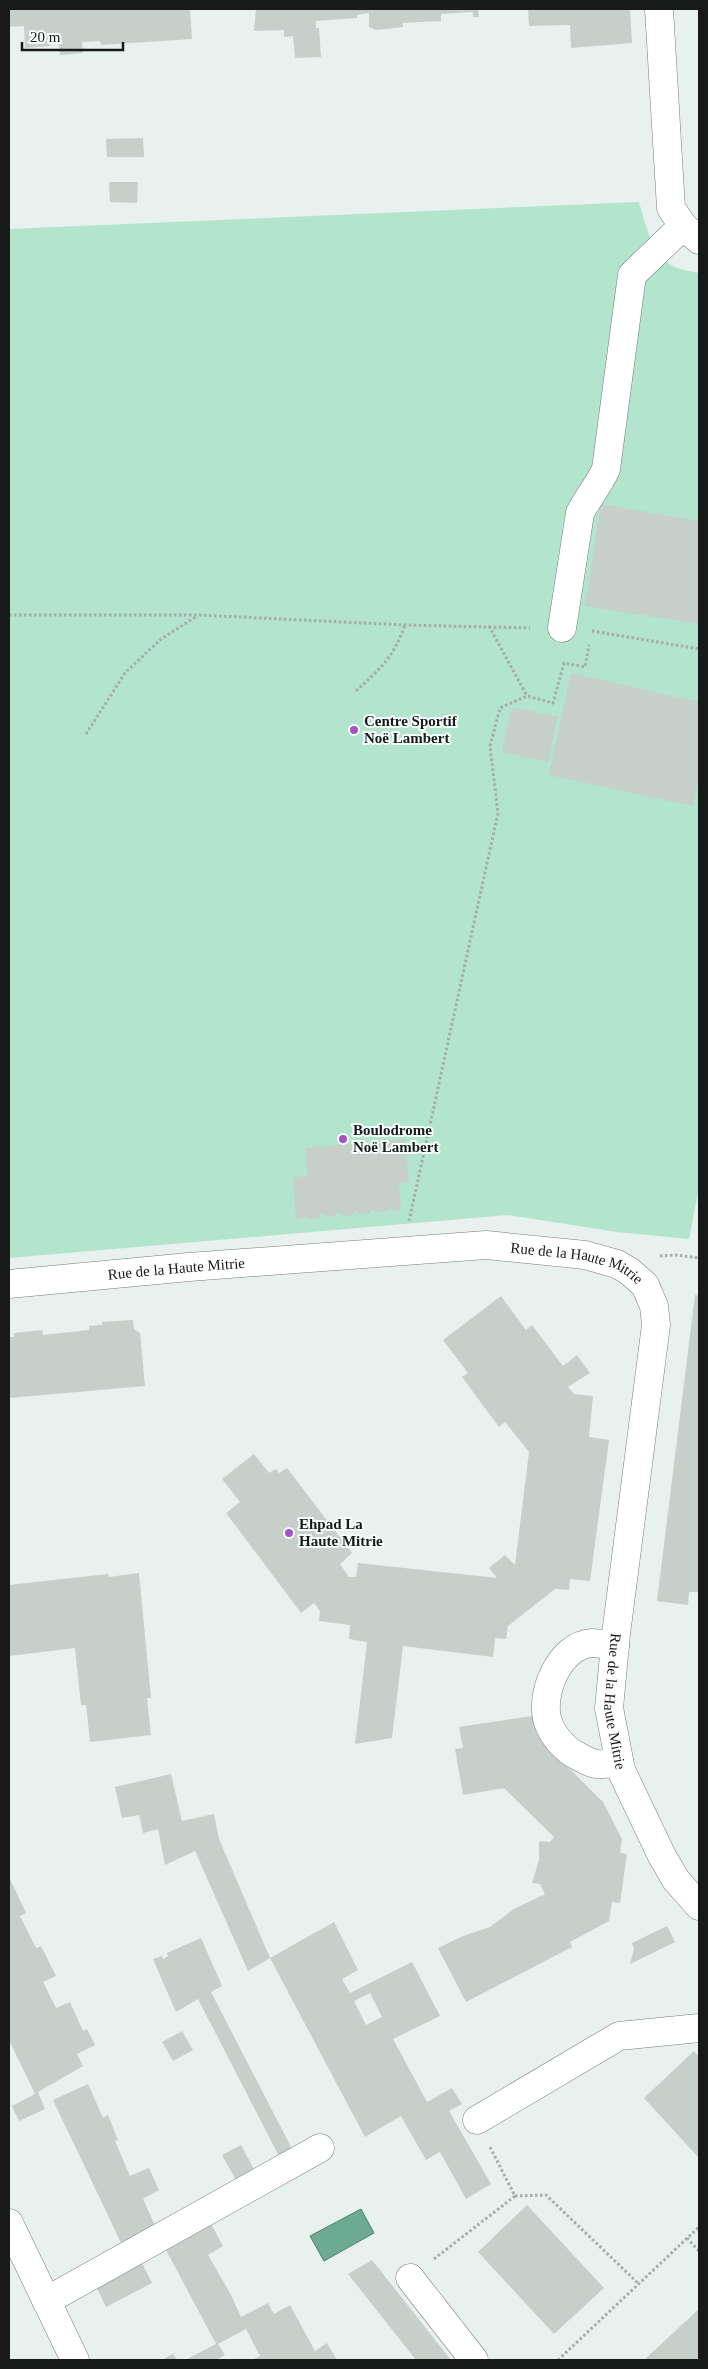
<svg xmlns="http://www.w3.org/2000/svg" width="708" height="2369" viewBox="0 0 708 2369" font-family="Georgia,serif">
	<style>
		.green { fill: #b2e4ce }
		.water { fill: #6cab91; stroke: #52806d }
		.building { fill: #c7cfcb; fill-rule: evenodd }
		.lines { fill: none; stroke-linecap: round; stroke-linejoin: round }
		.minor-casing { stroke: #767d7a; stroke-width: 29 }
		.path { stroke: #a5aca9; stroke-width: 3; stroke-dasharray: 2.5 2.5; stroke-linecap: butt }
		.minor { stroke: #fff; stroke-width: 28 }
		.poi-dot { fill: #a553c2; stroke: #f5fefa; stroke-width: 2 }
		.labels { text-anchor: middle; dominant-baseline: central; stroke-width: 4; stroke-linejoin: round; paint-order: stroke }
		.poi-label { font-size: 15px; font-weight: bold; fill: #171a19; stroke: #f5fefa; text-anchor: start }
		.street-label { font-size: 15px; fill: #171a19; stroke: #f5fefa }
	</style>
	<rect width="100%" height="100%" fill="#e8f1ed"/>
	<path class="green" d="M639,202c6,20 12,53 34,64 7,4 18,5 26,7v915l-10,51 -72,-7 -109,-17 -499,43v-1029z"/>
	<polygon class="water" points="361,2209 374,2233 324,2261 310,2236"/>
	<g class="building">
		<polygon points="9,9 190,9 192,39 101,45 100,41 82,42 83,53 60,55 58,34 50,35 50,46 25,48 24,26 9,27"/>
		<polygon points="256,9 478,9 479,17 473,17 473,12 441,14 441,21 403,23 403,27 376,30 369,27 369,13 357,15 357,18 316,21 316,28 319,28 321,57 295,58 293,36 284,37 284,30 254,31"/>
		<polygon points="528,9 630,9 632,43 571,48 570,25 529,26"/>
		<polygon points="143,138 144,157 107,157 106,139"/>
		<polygon points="109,182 138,182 137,203 110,202"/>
		<polygon points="601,504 699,521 699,624 585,606"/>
		<polygon points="571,673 699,702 699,777 693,806 549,775"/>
		<polygon points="512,707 558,717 548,762 502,752"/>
		<polygon points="405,1139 409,1182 399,1183 401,1210 393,1211 393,1208 389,1209 389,1211 375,1213 375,1210 371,1210 371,1213 358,1214 358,1211 353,1212 354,1215 341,1216 341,1213 336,1213 336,1216 324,1217 324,1214 319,1215 320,1218 307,1219 307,1216 296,1220 293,1177 308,1176 305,1148"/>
		<polygon points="695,1295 699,1296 699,1592 689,1592 688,1605 657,1601"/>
		<polygon points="501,1296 526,1330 532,1325 563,1366 577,1355 590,1373 568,1387 574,1394 593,1396 589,1437 609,1440 590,1581 570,1579 569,1590 555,1589 508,1626 506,1639 495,1638 493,1657 403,1646 392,1738 355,1744 367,1642 349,1639 350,1625 319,1621 320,1611 314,1603 301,1613 226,1513 240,1502 222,1479 254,1454 269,1473 276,1469 279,1473 287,1468 352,1553 340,1564 349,1577 356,1577 358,1563 497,1578 489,1568 505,1555 515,1565 529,1452 505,1422 499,1427 462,1377 468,1373 443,1340"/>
		<polygon points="133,1320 134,1329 140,1333 145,1386 9,1398 9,1337 14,1337 14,1333 42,1330 43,1335 89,1330 89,1326 102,1325 102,1322"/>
		<polygon points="139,1573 151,1698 147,1698 151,1735 90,1742 86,1705 81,1705 75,1648 9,1656 9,1585 108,1574 109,1577"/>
		<polygon points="532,1716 538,1735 551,1754 570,1769 603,1802 622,1839 620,1853 627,1854 620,1903 612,1902 609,1921 570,1942 572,1947 466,2002 438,1948 463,1936 490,1927 514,1909 545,1894 540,1884 532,1883 539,1860 539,1841 550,1842 554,1837 504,1788 463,1795 455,1749 463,1748 459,1727"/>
		<polygon points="171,1774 182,1821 214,1814 219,1839 270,1958 248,1971 195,1851 165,1865 158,1829 143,1833 139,1815 122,1818 115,1787"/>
		<polygon points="9,1877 26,1913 20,1916 36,1948 41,1946 56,1976 43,1982 56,2008 70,2002 83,2031 87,2029 95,2045 77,2054 83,2066 38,2092 45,2109 19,2121 12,2106 35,2094 9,2040"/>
		<path d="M334,1922l24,48 -16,9 8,14 62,-31 28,54 -47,23 34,63 25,-14 10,16 -13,7 42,73 -25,15 -26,-47 -14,8 -25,-44 -36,21 -95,-179zM370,1993l12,24 -16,8 -12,-24z"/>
		<polygon points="667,1926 675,1942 630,1964 634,1949 632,1943"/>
		<polygon points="201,1938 222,1986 211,1992 291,2147 290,2155 281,2160 198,1999 176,2012 153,1959 162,1956 163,1959 168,1956 167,1953"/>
		<polygon points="182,2031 193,2050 173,2061 162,2042"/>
		<polygon points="694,2051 699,2057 699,2158 644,2098"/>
		<polygon points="88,2084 103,2118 108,2115 118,2140 115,2141 130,2176 149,2168 159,2190 143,2199 157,2230 123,2247 53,2100"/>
		<polygon points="241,2145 256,2173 237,2182 222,2155"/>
		<polygon points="527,2205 604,2288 554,2334 478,2252"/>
		<polygon points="211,2224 223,2246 208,2255 230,2293 241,2317 268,2303 274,2314 290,2305 315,2351 327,2343 337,2360 252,2360 260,2356 246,2329 218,2344 225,2355 216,2360 185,2360 216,2344 166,2250"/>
		<polygon points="372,2260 451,2360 416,2360 348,2274"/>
		<polygon points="142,2263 152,2283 106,2307 97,2288"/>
		<polygon points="699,2309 699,2360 644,2360"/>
		<polygon points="173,2354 177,2360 161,2360"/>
	</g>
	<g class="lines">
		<defs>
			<g id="minor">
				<polyline points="659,9 671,208 683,226 699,240"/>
				<path d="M562,628l18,-115c8,-16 19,-28 26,-44l26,-194 51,-49"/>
				<path id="s1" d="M9,1284l180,-17 297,-22 99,10 32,9 12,7 16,14 9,21 2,19 -40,309 -7,74 12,62 41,86 14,24 23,26"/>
				<path d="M615,1646c-7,-1 -16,-3 -23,-3 -33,2 -53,52 -44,79 5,14 17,28 30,34 5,3 12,7 18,8 7,1 16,-1 23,-2"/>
				<polyline points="477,2120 619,2036 699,2028"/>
				<polyline points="9,2223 75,2360"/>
				<polyline points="410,2278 474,2360"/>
				<polyline points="46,2301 320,2148"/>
			</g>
		</defs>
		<use href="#minor" class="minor-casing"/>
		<g class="path">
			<polyline points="9,615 198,615 405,625 530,628"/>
			<polyline points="489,626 527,696"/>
			<polyline points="592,631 699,649"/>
			<path d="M356,691c25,-23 37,-33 49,-66"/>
			<polyline points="86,734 125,673 161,639 197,616"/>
			<polyline points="409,1221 498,813 490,746 500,708 527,696 553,703 564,663 585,667 589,645"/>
			<polyline points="660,1256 676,1255 699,1258"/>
			<polyline points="515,2196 546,2195 639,2284"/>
			<polyline points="687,2238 699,2251"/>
			<polyline points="434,2259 515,2196 490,2147"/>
			<polyline points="558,2360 699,2227"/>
		</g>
		<use href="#minor" class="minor"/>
	</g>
	<g class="poi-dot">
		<circle cx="354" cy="730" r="5"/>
		<circle cx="343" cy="1139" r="5"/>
		<circle cx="289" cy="1533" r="5"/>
	</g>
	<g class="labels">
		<g class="poi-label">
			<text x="364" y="721">Centre Sportif<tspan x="364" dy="17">Noë Lambert</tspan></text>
			<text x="353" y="1130">Boulodrome<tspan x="353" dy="17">Noë Lambert</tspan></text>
			<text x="299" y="1524">Ehpad La<tspan x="299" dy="17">Haute Mitrie</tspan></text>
		</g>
		<g class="street-label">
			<text stroke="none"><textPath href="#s1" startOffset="572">Rue de la Haute Mitrie</textPath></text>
			<text stroke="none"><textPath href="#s1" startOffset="168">Rue de la Haute Mitrie</textPath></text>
			<text stroke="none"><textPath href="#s1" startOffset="1068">Rue de la Haute Mitrie</textPath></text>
		</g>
	</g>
	<rect width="708" height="2369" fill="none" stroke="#171a19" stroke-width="20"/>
	<path d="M22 42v8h101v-8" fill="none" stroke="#171a19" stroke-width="2.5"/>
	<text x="30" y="42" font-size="15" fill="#171a19" stroke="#f5fefa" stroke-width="4" paint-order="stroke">20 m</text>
</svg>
